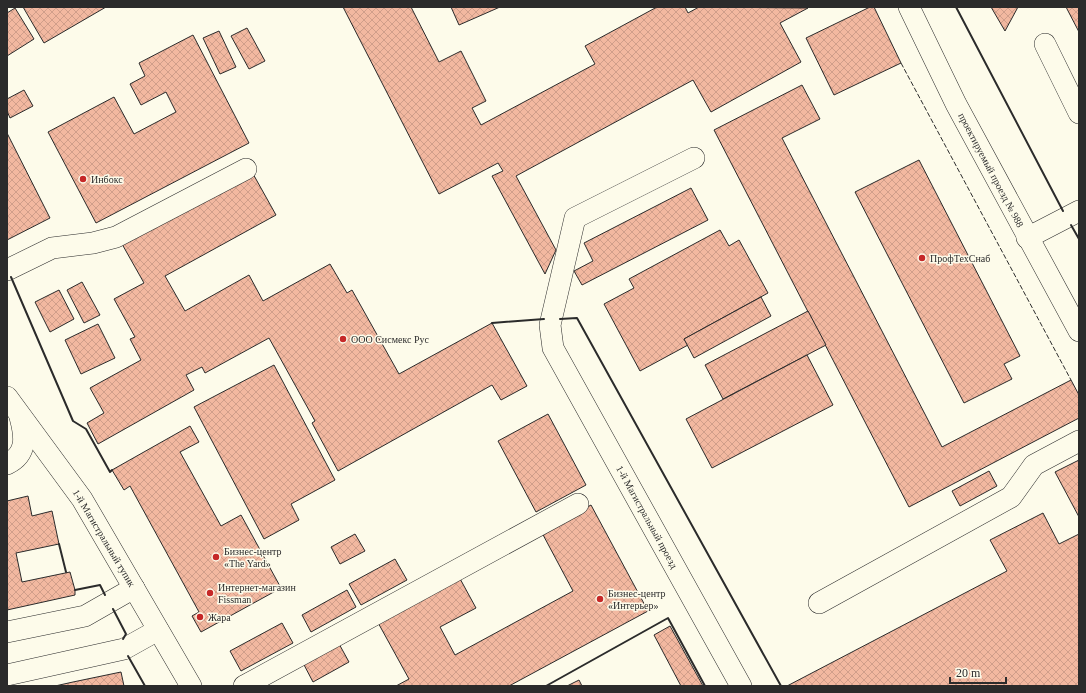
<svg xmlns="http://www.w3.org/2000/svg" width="1086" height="693" viewBox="0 0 1086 693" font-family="'Times New Roman',serif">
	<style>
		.building { fill: url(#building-cross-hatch); stroke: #2b2b2b }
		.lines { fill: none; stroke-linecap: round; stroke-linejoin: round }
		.minor-casing { stroke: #2b2b2b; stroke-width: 22 }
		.minor { stroke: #fdfbea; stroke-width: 21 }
		.fence { stroke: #2b2b2b; stroke-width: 1; stroke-dasharray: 5 2; stroke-linecap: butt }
		.wall { stroke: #2b2b2b; stroke-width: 2 }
		.poi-dot { fill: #c62828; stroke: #fdfbea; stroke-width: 1.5 }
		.labels { text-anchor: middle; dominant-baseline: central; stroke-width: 3; stroke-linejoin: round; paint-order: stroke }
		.street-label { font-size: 10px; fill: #2b2b2b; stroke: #fdfbea }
		.poi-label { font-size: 10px; fill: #2b2b2b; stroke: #fdfbea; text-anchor: start }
	</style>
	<defs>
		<pattern id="building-cross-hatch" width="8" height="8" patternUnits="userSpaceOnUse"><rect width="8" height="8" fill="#f2b8a0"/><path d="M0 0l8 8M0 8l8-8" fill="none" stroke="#d09e8a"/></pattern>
	</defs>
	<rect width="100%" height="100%" fill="#fdfbea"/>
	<g class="building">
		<polygon points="23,7 106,7 44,43"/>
		<polygon points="343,7 411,7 439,62 461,51 486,101 472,108 481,125 595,64 585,46 657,7 685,7 688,13 699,7 808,8 780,23 801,62 711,112 693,80 516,176 556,250 545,274 492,176 503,171 498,163 439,194"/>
		<polygon points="451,7 500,7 459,25"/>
		<polygon points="870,7 874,7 901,63 834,95 806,38"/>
		<polygon points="991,7 1018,7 1005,31"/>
		<polygon points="1066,7 1079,7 1079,32"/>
		<polygon points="15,8 34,39 7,56 7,13"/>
		<polygon points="247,28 265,61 249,69 231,36"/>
		<polygon points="219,31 236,67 220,74 203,38"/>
		<polygon points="193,35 249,143 96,223 48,132 114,97 134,134 176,112 166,92 141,105 130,84 145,76 139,63"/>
		<polygon points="802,85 820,119 782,138 942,447 1071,380 1079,395 1079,418 909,507 714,130"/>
		<polygon points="24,90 33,106 10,118 7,111 7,99"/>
		<polygon points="7,133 50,218 7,240"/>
		<polygon points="919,160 1020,356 1004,364 1012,379 964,403 855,192"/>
		<polygon points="252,172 276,215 165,276 185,311 249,275 263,301 330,264 347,293 352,290 399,374 492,323 527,386 501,400 492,385 338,471 312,423 315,421 269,338 205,373 202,367 186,375 194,390 98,444 87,423 104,413 90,388 141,360 130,339 135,337 114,299 144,283 122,244"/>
		<polygon points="691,188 708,220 582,285 574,271 593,261 584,243"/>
		<polygon points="720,230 729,246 739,240 768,293 684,339 688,345 640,371 604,304 634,288 629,279"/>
		<polygon points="82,282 100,315 84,323 67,290"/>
		<polygon points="59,290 74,319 50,332 35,302"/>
		<polygon points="761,297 771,316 694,358 684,339"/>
		<polygon points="808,311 826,345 723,399 705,365"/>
		<polygon points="98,324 115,358 81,374 65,340"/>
		<polygon points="807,355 833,405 712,468 686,419"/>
		<polygon points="274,365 335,480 291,504 299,520 264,539 194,407"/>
		<polygon points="548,414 586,485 536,512 498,441"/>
		<polygon points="190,426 199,442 180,452 221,526 241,515 281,588 201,632 192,616 199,612 130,486 124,490 112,470"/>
		<polygon points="1079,460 1079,517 1055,472"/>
		<polygon points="989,471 997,486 960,506 952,491"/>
		<polygon points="28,496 32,516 52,511 59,544 16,553 22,582 70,572 75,590 75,595 7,610 7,501"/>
		<polygon points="591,505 648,611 509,686 396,686 409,679 376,619 458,575 476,608 440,627 455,655 573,591 541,531"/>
		<polygon points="1043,513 1059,544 1079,534 1079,686 787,686 1007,571 990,540"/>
		<polygon points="355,534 365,551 340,564 331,547"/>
		<polygon points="395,559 407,580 361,605 349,584"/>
		<polygon points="347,590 356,607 311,632 302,615"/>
		<polygon points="282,623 293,643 241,671 230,651"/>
		<polygon points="670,626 703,686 681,686 654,635"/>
		<polygon points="338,642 349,662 313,682 302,661"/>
		<polygon points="121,672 124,686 55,686 73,682"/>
		<polygon points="579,680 582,686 567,686"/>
	</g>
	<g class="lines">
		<defs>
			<g id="minor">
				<polyline points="909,7 956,104 1079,331"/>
				<polyline points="1045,44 1079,113"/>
				<polyline points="694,158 575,218 550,325 553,348 741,686"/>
				<polyline points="1027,238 1079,211"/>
				<polyline points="7,270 52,248 93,243 116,237 246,169"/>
				<polyline points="7,397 82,499 191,686"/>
				<path d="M7,464c21,-10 18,-28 13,-47"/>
				<polyline points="819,603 1011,497 1034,465 1079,441"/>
				<polyline points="7,632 85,616 134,588"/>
				<polyline points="7,675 124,649 158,630"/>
				<polyline points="244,686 578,504"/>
			</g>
		</defs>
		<use href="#minor" class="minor-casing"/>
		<use href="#minor" class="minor"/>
		<polyline class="fence" points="901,63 1071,380"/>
		<g class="wall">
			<polyline points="956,7 1063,211"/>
			<polyline points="1071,225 1079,239"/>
			<polyline points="11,277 73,421 86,429 110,472 112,470"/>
			<polyline points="560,319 577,318 781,686"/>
			<polyline points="492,323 544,319"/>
			<polyline points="59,544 66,572"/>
			<polyline points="75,590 100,585 105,595"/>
			<polyline points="113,609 126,634 123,639"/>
			<polyline points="128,656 145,686"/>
			<polyline points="546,686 668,618 705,686"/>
		</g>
	</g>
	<g class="poi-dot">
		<circle cx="83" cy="179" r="4"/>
		<circle cx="922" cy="258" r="4"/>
		<circle cx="343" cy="339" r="4"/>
		<circle cx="216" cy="557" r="4"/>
		<circle cx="210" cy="593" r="4"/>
		<circle cx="600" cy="599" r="4"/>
		<circle cx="200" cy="617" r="4"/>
	</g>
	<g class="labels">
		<g class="street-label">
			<text transform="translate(991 170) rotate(62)">проектируемый проезд № 988</text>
			<text transform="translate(647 517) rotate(61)">1-й Магистральный проезд</text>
			<text transform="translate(104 538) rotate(59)">1-й Магистральный тупик</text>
		</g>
		<g class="poi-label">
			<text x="91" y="179">Инбокс</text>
			<text x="930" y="258">ПрофТехСнаб</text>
			<text x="351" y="339">ООО Сисмекс Рус</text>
			<text x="224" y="551">Бизнес-центр<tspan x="224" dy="12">«The Yard»</tspan></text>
			<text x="218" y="587">Интернет-магазин<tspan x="218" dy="12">Fissman</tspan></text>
			<text x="608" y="593">Бизнес-центр<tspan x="608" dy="12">«Интерьер»</tspan></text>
			<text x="208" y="617">Жара</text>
		</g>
	</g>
	<rect width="1086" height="693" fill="none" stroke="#2b2b2b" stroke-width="16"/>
	<path d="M950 677v6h56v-6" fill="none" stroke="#2b2b2b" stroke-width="2"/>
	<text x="956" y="677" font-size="12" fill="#2b2b2b" stroke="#fdfbea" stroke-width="3" paint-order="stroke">20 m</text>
</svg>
